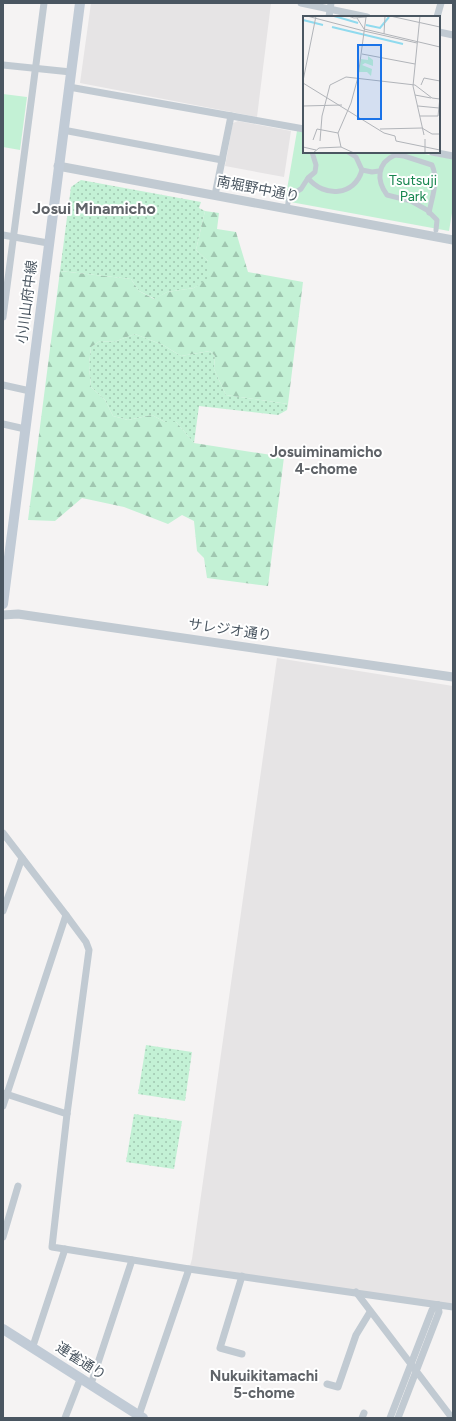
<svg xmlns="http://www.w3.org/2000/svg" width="456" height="1421" viewBox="0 0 456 1421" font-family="Figtree,'Noto Sans JP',sans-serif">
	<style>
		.education { fill: #e6e4e5 }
		.grass { fill: url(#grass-dots) }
		.forest { fill: url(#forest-firs) }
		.green { fill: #c3f1d5 }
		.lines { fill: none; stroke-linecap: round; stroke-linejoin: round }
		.pedestrian { stroke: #c1cad2; stroke-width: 5 }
		.minor { stroke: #c1cad2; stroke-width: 7 }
		.tertiary { stroke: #c1cad2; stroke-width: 9 }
		.secondary { stroke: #c1cbd6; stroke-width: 10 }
		.labels { text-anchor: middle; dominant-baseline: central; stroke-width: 4; stroke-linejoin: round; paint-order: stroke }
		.park-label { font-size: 14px; fill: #17864f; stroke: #fff }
		.street-label { font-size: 14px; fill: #4a5661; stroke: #fff }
		.neighbourhood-label { font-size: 15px; font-weight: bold; fill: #5f6368; stroke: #fff }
		.quarter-label { font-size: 16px; font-weight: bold; fill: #5f6368; stroke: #fff }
		.inset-river { fill: none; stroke: #90daee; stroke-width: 2 }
		.inset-road { fill: none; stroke: #b1b4b9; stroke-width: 1 }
		.view { fill: #1a73e8; fill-opacity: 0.15; stroke: #1a73e8; stroke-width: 2 }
		.inset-edge { fill: none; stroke: #4a5661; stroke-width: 2 }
	</style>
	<defs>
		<pattern id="grass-dots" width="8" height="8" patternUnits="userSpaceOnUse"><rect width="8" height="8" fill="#c3f1d5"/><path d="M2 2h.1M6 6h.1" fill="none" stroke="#a0c6b0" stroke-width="1.8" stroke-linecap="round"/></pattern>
		<pattern id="forest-firs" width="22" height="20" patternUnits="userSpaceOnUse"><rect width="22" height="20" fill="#c3f1d5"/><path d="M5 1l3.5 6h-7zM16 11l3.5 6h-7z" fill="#a0c6b0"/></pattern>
	</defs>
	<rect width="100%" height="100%" fill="#f5f3f3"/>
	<g class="education">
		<polygon points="91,3 271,3 257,117 80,83"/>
		<polygon points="238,121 291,131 284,177 225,166 233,123"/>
		<polygon points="277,658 453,686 453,1307 189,1269 192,1259"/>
	</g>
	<g class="grass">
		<polygon points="81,180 201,202 199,208 205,211 196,250 208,261 208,279 194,288 167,292 155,299 139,291 131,279 60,271 71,187"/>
		<polygon points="135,334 163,345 181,356 210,351 215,356 214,369 226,395 288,404 287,410 278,415 199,406 194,443 176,422 165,422 152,415 128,420 113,416 105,400 91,387 89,365 91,347 100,341 114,342"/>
		<polygon points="146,1045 192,1052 185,1101 138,1094"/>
		<polygon points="134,1114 182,1121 174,1169 126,1162"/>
	</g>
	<polygon class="forest" points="205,211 219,213 217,229 236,232 248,272 303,282 288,404 226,395 214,369 215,356 210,351 181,356 163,345 135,334 114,342 100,341 91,347 89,365 91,387 105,400 113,416 128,420 152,415 165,422 176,422 194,443 284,457 268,586 207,578 204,558 197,551 194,521 182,515 168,524 124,507 82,498 55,521 28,520 60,271 131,279 139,291 154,299 167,292 194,288 208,278 208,261 196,250"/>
	<g class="green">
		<polygon points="3,94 27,97 20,150 3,147"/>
		<polygon points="297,131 304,132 304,152 413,152 453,159 453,207 449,231 285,201"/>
	</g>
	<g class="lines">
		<g class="pedestrian">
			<path d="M395,152v3c-18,8 -19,25 -8,40l24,6 16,9 10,10 -1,10"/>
			<path d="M395,155l9,1 28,9c7,16 0,31 -3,48"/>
			<polyline points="362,170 372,172 379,171"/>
			<path d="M308,178c16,20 47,18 54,-8l-6,-13 -8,-5"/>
			<polyline points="287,209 289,196 301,189 308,178 315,172 316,165 312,152"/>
		</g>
		<g class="minor">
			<polyline points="301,3 367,17"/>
			<polyline points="329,17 331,3"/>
			<polyline points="437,17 441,3"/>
			<polyline points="439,32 453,35"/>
			<polyline points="3,65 71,72"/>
			<polyline points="69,87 304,129"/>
			<polyline points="63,130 222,160"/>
			<polyline points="432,152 453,156"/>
			<polyline points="215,195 231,116"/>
			<polyline points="3,235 48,243"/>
			<polyline points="3,317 44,3"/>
			<polyline points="3,385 30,391"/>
			<polyline points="3,424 25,429"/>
			<polyline points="3,833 66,915 86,942 89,950 67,1114 52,1247 189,1269 453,1307"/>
			<polyline points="3,911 22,858"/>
			<polyline points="3,1093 67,1114"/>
			<polyline points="3,1106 66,915"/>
			<polyline points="3,1237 18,1186"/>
			<polyline points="356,1292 452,1418"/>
			<polyline points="33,1346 65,1249"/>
			<polyline points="242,1354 220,1348 242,1276"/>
			<polyline points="91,1384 132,1260"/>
			<polyline points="327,1384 338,1387 356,1335 370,1312"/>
			<polyline points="139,1415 189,1269"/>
			<polyline points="65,1418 81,1377"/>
			<polyline points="362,1418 364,1413"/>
			<polyline points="390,1418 432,1310 438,1305"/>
			<polyline points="398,1418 439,1312 438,1305"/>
		</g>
		<g class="tertiary">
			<polyline points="58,166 453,240"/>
			<polyline points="3,615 18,614 453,677"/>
		</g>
		<g class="secondary">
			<polyline points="3,604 80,3"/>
			<polyline points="3,1329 143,1418"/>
		</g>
	</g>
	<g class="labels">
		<g class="park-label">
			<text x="413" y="180">Tsutsuji<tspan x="413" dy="16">Park</tspan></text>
		</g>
		<g class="street-label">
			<text transform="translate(258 189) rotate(11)">南堀野中通り</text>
			<text transform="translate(27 302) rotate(-83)">小川山府中線</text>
			<text transform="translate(230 630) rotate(8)">サレジオ通り</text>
			<text transform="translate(81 1361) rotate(33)">連雀通り</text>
		</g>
		<g class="neighbourhood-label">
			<text x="326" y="452">Josuiminamicho<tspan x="326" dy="17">4-chome</tspan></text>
			<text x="264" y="1376">Nukuikitamachi<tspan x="264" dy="17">5-chome</tspan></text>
		</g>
		<g class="quarter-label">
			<text x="94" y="208">Josui Minamicho</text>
		</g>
	</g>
	<g transform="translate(303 16)">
		<rect width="137" height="137" fill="#f5f3f3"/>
		<path d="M65,40l5,4v6l-8,-3 -3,2 10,4 -1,7 -4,-4h-8l2,-13 7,1z" fill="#c3f1d5"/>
		<path class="inset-river" d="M31,0l24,7M0,4l20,5M63,9l14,3 9,-11M29,11l71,17"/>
		<path class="inset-road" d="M4,0l57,15M45,0l6,2 12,-1M87,0l50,11M117,0l-7,70 11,49M54,2l7,11M61,13l76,18M61,15l53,12M81,18l1,-18M59,38l53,10M0,65l13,-65M0,67l81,50 11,3 1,5 44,9M118,69l3,-7 16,3M112,79l16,3M0,90l39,-1M115,90l21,2M117,100h18l2,-19M119,112l10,6h8M77,113l42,-1M122,123v14M10,124l4,-11 21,4M17,125l2,-25 8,-31 16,-8 69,8 17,13 8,1M0,131l13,3M38,131l13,6M38,131l-3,-14 13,-30 7,-26 8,-60 3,-1M10,137l6,-5 22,-1"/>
		<path class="view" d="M55,29h23v74h-23z"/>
		<rect width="137" height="137" class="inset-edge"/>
	</g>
	<rect width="456" height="1421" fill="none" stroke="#4a5661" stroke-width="8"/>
</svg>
